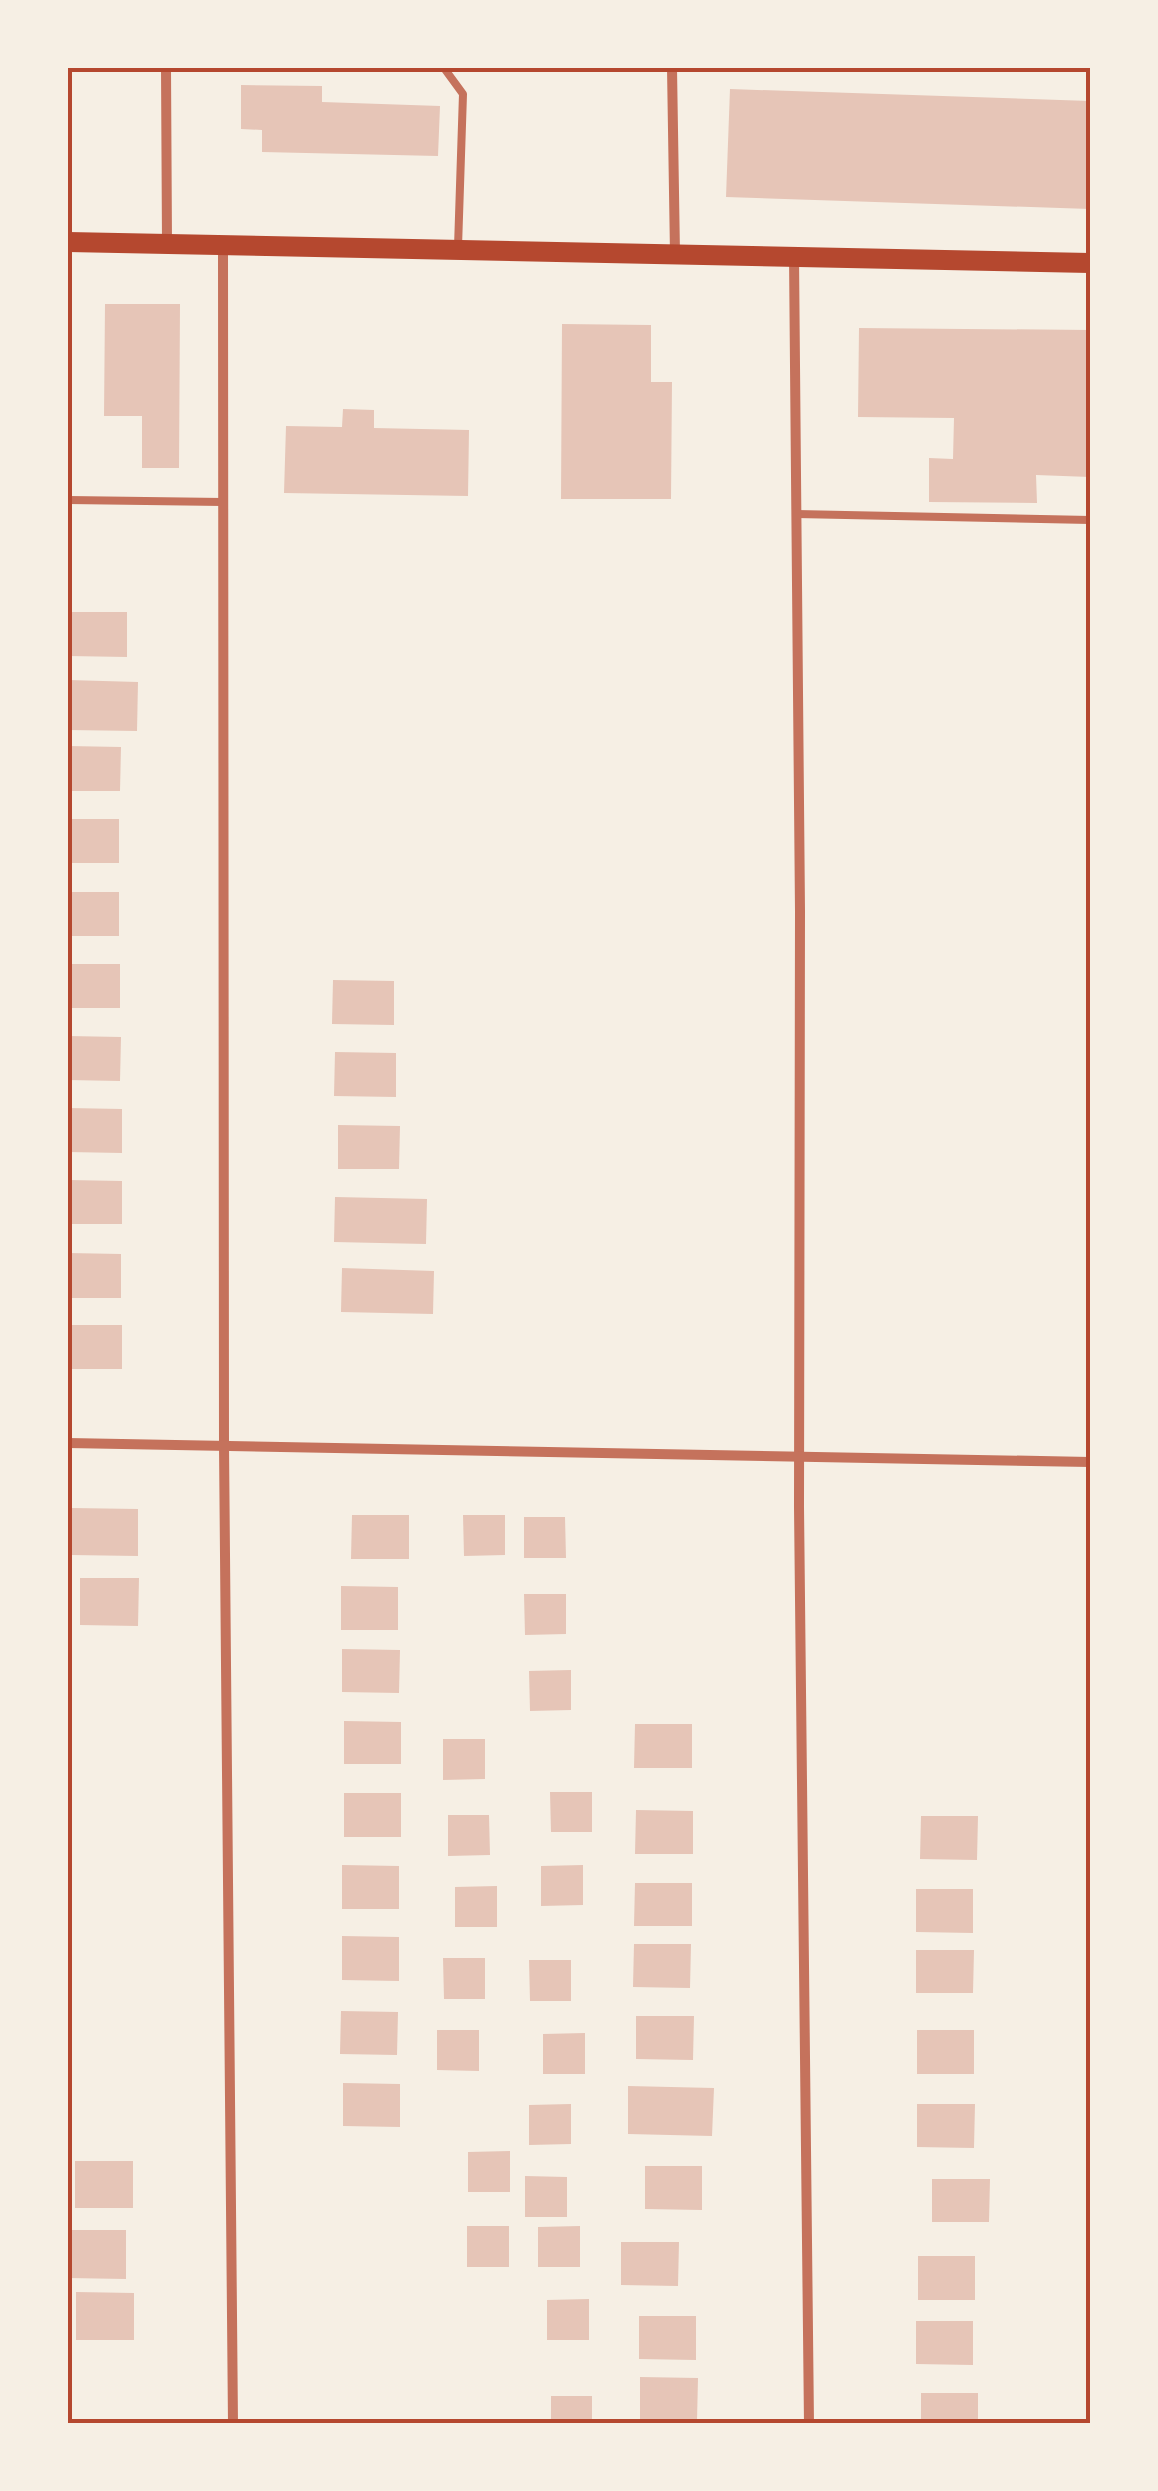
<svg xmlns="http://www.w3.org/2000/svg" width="1158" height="2491" viewBox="0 0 1158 2491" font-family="Figtree,sans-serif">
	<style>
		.building { fill: #e6c5b7 }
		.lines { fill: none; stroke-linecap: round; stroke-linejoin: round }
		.service { stroke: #c5725c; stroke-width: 8 }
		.minor { stroke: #c5725c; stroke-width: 10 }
		.secondary { stroke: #b5482f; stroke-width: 20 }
		.neatline { fill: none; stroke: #b5482f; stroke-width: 4 }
	</style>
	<rect width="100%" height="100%" fill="#f6efe4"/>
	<g class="building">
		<polygon points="241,85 322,86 322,102 440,106 438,156 262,152 262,130 241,129"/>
		<polygon points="730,89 1090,101 1090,209 726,197"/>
		<polygon points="105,304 180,304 179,468 142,468 142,416 104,416"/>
		<polygon points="562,324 651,325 651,382 672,382 671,499 561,499"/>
		<polygon points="859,328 1090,330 1090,477 1036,475 1037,503 929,502 929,458 953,459 954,418 858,417"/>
		<polygon points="343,409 374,410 374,428 469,430 468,496 284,493 286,426 342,427"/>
		<polygon points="68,612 127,612 127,657 68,656"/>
		<polygon points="68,680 138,682 137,731 68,730"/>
		<polygon points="68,746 121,747 120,791 68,791"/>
		<rect x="68" y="819" width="51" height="44"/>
		<rect x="68" y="892" width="51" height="44"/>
		<rect x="68" y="964" width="52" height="44"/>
		<polygon points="333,980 394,981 394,1025 332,1024"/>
		<polygon points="68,1036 121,1037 120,1081 68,1080"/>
		<polygon points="335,1052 396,1053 396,1097 334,1096"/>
		<polygon points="68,1108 122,1109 122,1153 68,1152"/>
		<polygon points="338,1125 400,1126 399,1169 338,1169"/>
		<polygon points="68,1180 122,1181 122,1224 68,1224"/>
		<polygon points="335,1197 427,1199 426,1244 334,1242"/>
		<polygon points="68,1253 121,1254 121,1298 68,1298"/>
		<polygon points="342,1268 434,1271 433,1314 341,1312"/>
		<rect x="68" y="1325" width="54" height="44"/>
		<polygon points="72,1508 138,1509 138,1556 71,1555"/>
		<polygon points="352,1515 409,1515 409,1559 351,1559"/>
		<polygon points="463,1515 505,1515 505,1555 464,1556"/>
		<polygon points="524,1517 565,1517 566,1558 524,1558"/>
		<polygon points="80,1578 139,1578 138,1626 80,1625"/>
		<polygon points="341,1586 398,1587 398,1630 341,1630"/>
		<polygon points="524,1594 566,1594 566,1634 525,1635"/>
		<polygon points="342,1649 400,1650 399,1693 342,1692"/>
		<polygon points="571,1670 571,1710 530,1711 529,1671"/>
		<polygon points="344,1721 401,1722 401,1764 344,1764"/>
		<polygon points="635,1724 692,1724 692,1768 634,1768"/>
		<polygon points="443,1739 485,1739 485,1779 443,1780"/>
		<polygon points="550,1792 592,1792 592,1832 551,1832"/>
		<rect x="344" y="1793" width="57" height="44"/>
		<polygon points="636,1810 693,1811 693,1854 635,1854"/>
		<polygon points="448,1815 489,1815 490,1855 448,1856"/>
		<polygon points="921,1816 978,1816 977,1860 920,1859"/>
		<polygon points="342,1865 399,1866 399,1909 342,1909"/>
		<polygon points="583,1865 583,1905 541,1906 541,1866"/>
		<polygon points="635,1883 692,1883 692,1926 634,1926"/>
		<polygon points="497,1886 497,1927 455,1927 455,1887"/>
		<polygon points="916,1889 973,1889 973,1933 916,1932"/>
		<polygon points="342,1936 399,1937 399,1981 342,1980"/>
		<polygon points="634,1944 691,1944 690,1988 633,1987"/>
		<polygon points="916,1950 974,1950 973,1993 916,1993"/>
		<polygon points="443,1958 485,1958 485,1999 444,1999"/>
		<polygon points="529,1960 571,1960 571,2001 530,2001"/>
		<polygon points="341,2011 398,2012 397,2055 340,2054"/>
		<polygon points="636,2016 694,2016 693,2060 636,2059"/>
		<polygon points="437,2030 479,2030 479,2071 437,2070"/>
		<rect x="917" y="2030" width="57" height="44"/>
		<polygon points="585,2033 585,2074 543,2074 543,2034"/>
		<polygon points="343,2083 400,2084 400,2127 343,2126"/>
		<polygon points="628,2086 714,2088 712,2136 628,2134"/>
		<polygon points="571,2104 571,2144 529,2145 529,2105"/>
		<polygon points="917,2104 975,2104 974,2148 917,2147"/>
		<polygon points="510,2151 510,2192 468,2192 468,2152"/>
		<rect x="75" y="2161" width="58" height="47"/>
		<polygon points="645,2166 702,2166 702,2210 645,2209"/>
		<polygon points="525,2176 567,2177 567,2217 525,2217"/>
		<polygon points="932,2179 990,2179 989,2222 932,2222"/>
		<rect x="467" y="2226" width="42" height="41"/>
		<polygon points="580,2226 580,2267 538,2267 538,2227"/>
		<polygon points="68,2230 126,2230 126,2279 68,2278"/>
		<polygon points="621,2242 679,2242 678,2286 621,2285"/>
		<rect x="918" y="2256" width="57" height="44"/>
		<polygon points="76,2292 134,2293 134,2340 76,2340"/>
		<polygon points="589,2299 589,2340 547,2340 547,2300"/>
		<polygon points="639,2316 696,2316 696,2360 639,2359"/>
		<polygon points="916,2321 973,2321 973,2365 916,2364"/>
		<polygon points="640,2377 698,2378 697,2421 640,2420"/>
		<rect x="921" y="2393" width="57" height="31"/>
		<rect x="551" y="2396" width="41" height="28"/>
	</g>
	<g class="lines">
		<g class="service">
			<polyline points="444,68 463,94 458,247"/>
			<polyline points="68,500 223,502"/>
			<polyline points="796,514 1090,520"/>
		</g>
		<g class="minor">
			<polyline points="166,68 167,243"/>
			<polyline points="672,68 675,254"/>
			<polyline points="223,245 224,1446 233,2424"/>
			<polyline points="794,256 800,911 799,1507 809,2424"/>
			<polyline points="68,1443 1090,1462"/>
		</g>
		<polyline class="secondary" points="68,242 1090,263"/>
	</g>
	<rect width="1158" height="2491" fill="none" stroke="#f6efe4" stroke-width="140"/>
	<rect x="70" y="70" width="1018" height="2351" class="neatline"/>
</svg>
